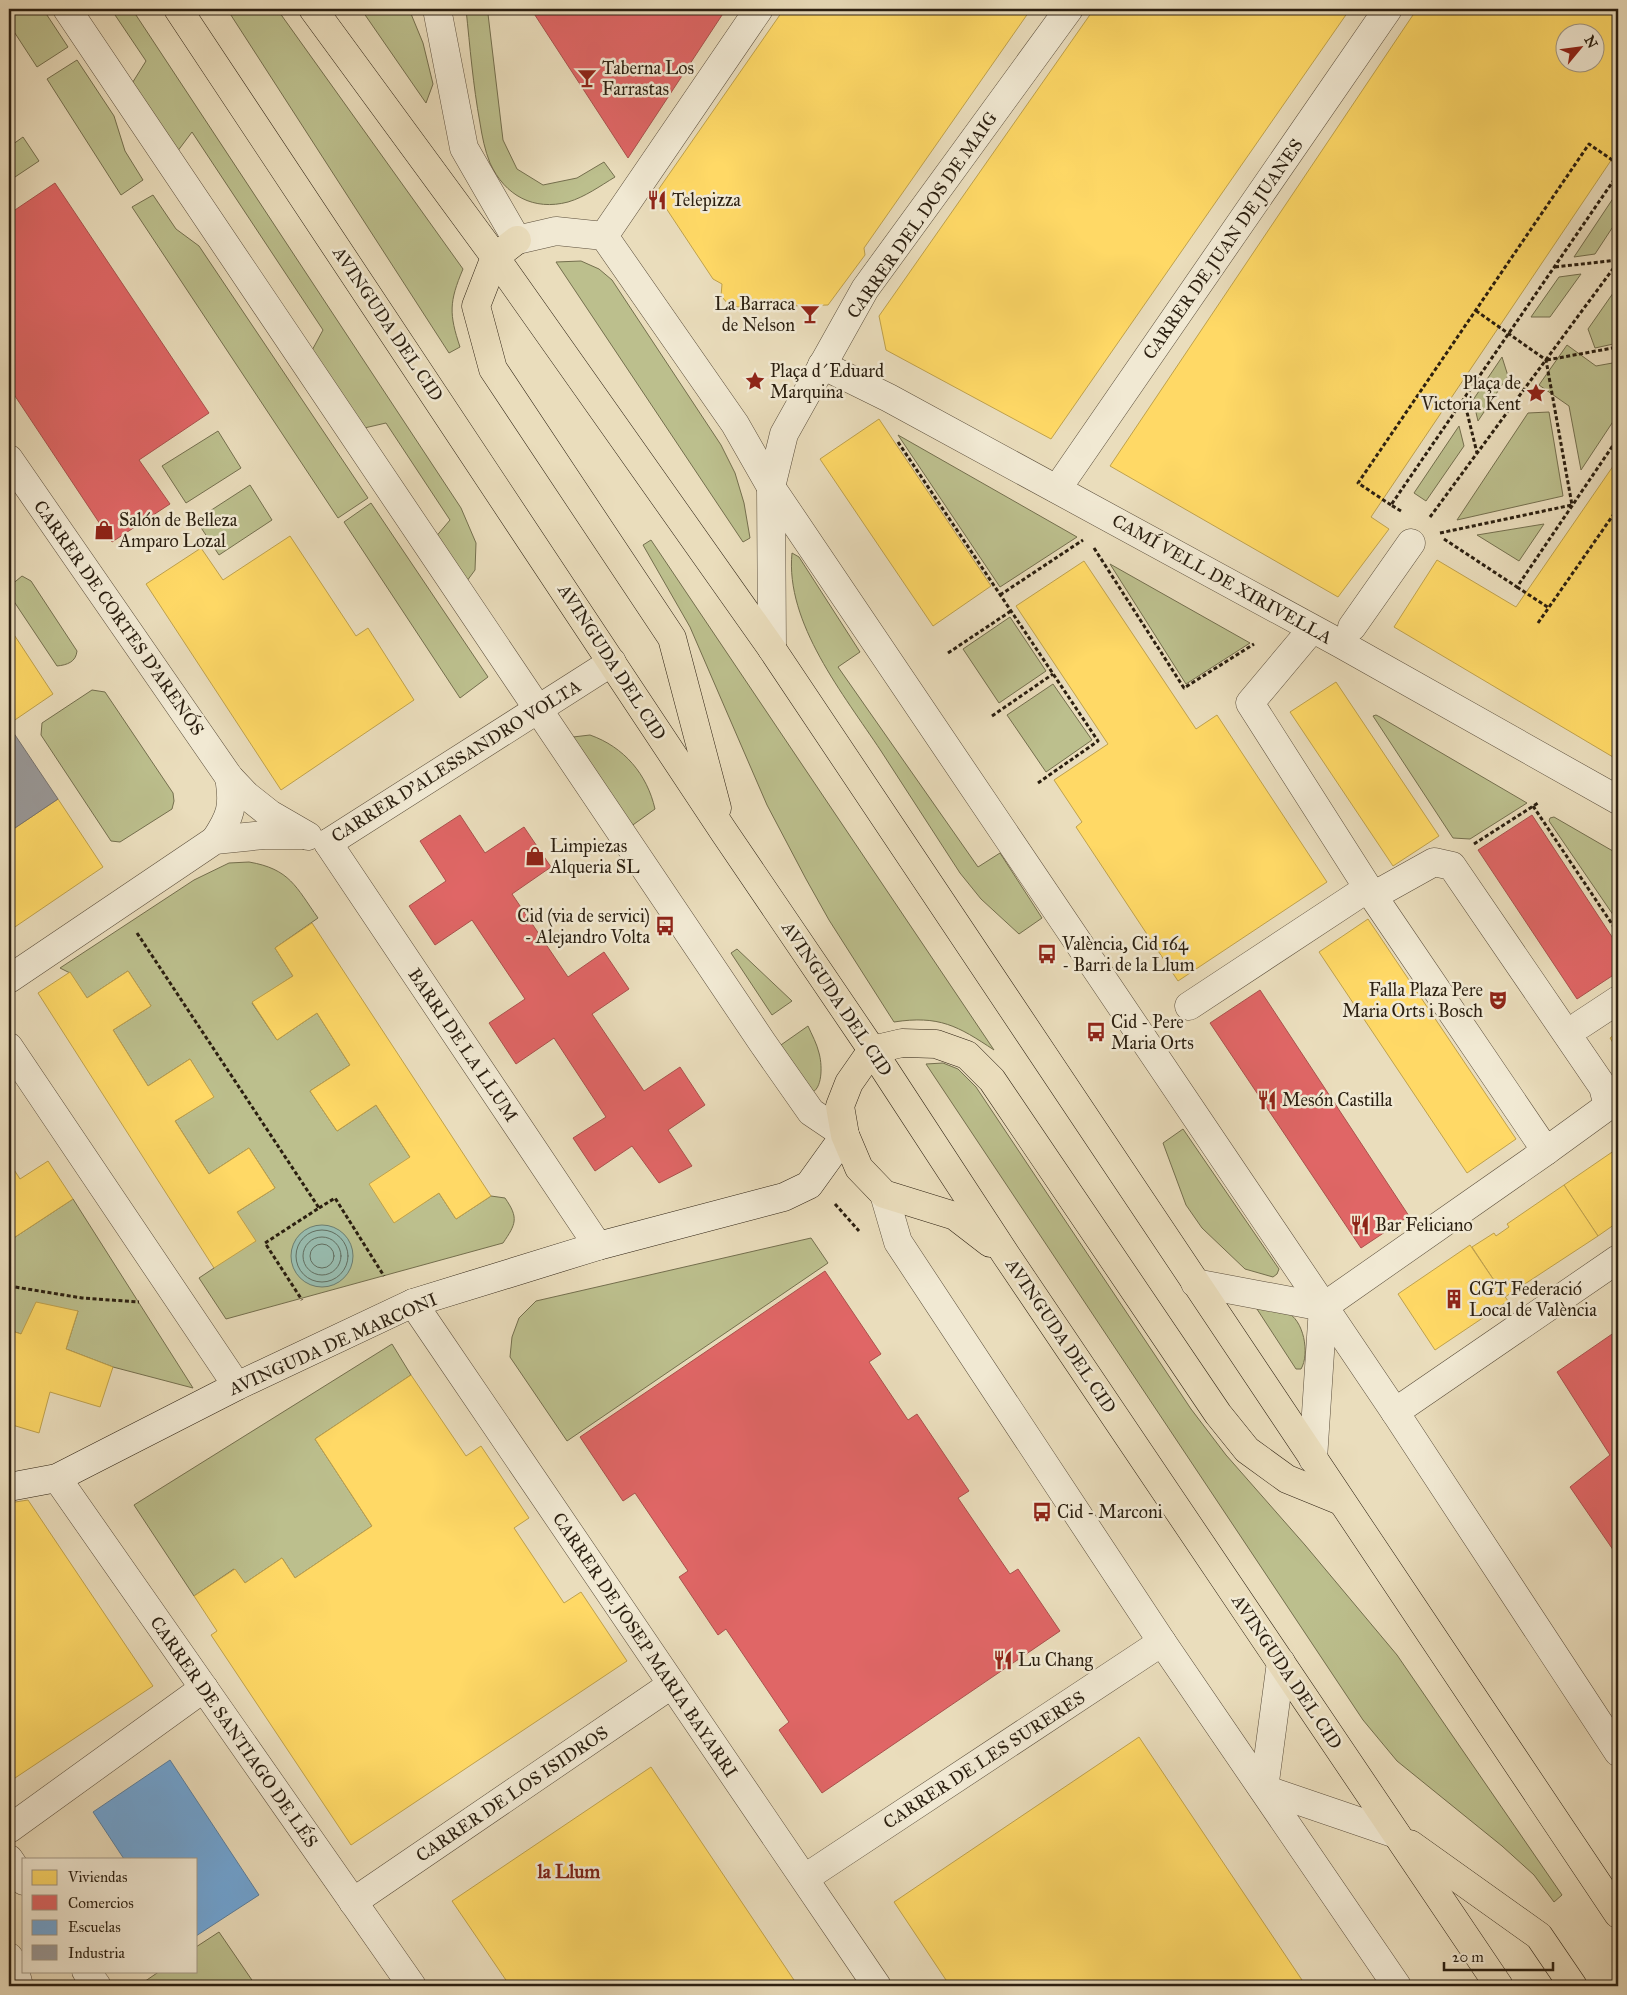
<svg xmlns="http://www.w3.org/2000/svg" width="1627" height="1995" viewBox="0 0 1627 1995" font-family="'IM FELL Great Primer',serif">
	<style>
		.green { fill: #bcbf8d; stroke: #746f4e }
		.water { fill: #98bcaf; stroke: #6c7d6f }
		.homes { fill: #ffd966; stroke: #bfa14c; fill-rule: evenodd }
		.shops { fill: #e06666; stroke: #aa514c }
		.schools { fill: #6fa8dc; stroke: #5b7f9f }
		.industry { fill: #999; stroke: #787470 }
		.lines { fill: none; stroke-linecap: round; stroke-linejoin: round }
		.shore { stroke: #626e60; stroke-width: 1 }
		.street-casing { stroke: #5b4e3b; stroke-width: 29 }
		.secondary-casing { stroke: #2b1f10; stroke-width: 29 }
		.primary-casing { stroke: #2b1f10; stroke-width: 29 }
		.path { stroke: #2b1f10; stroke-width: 3; stroke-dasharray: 4 2.5; stroke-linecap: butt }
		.street { stroke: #f1e9d3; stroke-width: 28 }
		.secondary { stroke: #f1e9d3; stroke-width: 28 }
		.primary { stroke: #eaddbc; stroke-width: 28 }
		.labels { text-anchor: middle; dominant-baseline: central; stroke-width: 5; stroke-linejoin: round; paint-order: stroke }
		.poi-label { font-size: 18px; fill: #2b1f10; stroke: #f1e9d3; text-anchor: start }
		.street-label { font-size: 18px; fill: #2b1f10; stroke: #f1e9d3 }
		.neighbourhood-label { font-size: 19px; font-weight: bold; fill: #7a1f14; stroke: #f1e9d3 }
	</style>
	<rect width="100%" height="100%" fill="#eaddbc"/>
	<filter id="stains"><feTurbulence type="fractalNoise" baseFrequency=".004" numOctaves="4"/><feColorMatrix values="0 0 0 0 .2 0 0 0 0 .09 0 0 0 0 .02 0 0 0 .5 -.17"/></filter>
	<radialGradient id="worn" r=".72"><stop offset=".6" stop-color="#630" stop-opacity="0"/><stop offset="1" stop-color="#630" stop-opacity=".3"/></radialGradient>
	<g class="green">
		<polygon points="9,9 43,9 68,47 37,67 9,24"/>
		<polygon points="111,9 132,9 461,508 476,543 475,570 464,585 434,539 450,520 386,423 360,429 310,354 323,330 192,132 177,152 131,85 146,61"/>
		<path d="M227,9h50l186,260c-14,33 -14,45 -3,78l-11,6z"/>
		<polygon points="361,9 409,9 423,43 433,84 426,103"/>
		<path d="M466,9h25l-3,5 15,126 14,29 26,16 34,-7 27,-16 11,15c-15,9 -30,20 -47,25 -34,9 -63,-6 -78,-39 -5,-12 -8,-27 -10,-40 -7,-38 -10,-76 -14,-114z"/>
		<polygon points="77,60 114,116 125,151 143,180 121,195 47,79"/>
		<polygon points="23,137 39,161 9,181 9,147"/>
		<polygon points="1618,191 1618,219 1595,254 1574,257"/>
		<polygon points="153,195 176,229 199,246 368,498 338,518 132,207"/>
		<polygon points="581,261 599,269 612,280 721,445 735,473 744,503 750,538 743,542 556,262"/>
		<polygon points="1581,274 1550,317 1531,317 1559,277"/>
		<polygon points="1618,286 1618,343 1595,348 1588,329"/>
		<polygon points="1567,345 1596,366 1618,362 1618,414 1581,470 1569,406 1539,385"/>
		<polygon points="1502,357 1508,376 1478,421 1473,400"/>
		<polygon points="1549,412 1563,496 1457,520 1528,413"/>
		<polygon points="1459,426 1464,446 1426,501 1414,493"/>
		<polygon points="218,431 241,468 186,503 162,466"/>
		<polygon points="898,435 1077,537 1000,587"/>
		<polygon points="250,485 272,520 219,555 196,520"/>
		<polygon points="371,503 488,677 460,698 344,522"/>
		<polygon points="1544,524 1519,561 1477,535"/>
		<path d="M651,540l343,510c-36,-24 -55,-35 -100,-28l-65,-102 -23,-41 -39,-74 -77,-178 -47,-82z"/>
		<path d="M792,553l7,4 61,95 -22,15 140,200 22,-14 42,65 -23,16 -38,-35 -21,-26c-26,-41 -53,-81 -79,-122 -37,-56 -96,-128 -89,-198z"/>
		<polygon points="1110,564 1250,643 1186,684"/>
		<path d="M22,576l9,5 46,70c-1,11 -10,14 -20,15l-48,-72 1,-8z"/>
		<polygon points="1010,617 1046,671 999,703 963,649"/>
		<polygon points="1053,684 1092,740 1046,772 1007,715"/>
		<polygon points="92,690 105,692 173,793 174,801 172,809 120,842 111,841 41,735 42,723"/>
		<polygon points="1376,715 1380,717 1527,803 1470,839 1453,838 1373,716"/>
		<path d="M590,735c34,12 57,39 65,74l-25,18 -57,-90z"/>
		<polygon points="1554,817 1618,854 1618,922 1549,821 1550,818"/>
		<path d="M249,862c41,7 47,25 69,56l-43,30 18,28 -41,27 25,37 40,-27 33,52 -40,26 27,40 39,-26 34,52 -16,65 45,-29 17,26 35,-23 14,2c14,20 11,26 -2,45l-277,76 -27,-41 15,-10 23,-56 38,-24 -26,-40 -40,26 -34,-53 38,-24 -23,-38 -42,27 -35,-56 38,-24 -23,-35 -41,27 -17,-25 -10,-5 134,-88 35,-17z"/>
		<polygon points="737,949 792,1001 772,1015 731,953"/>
		<path d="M808,1026c4,9 9,18 11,27 3,10 4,33 -6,39l-35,-45z"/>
		<polygon points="943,1063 958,1069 976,1087 1191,1409 1226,1455 1305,1545 1397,1655 1562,1895 1554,1902 1534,1875 1502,1846 1397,1761 1363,1720 926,1064"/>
		<polygon points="1183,1129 1279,1269 1277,1274 1273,1277 1245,1269 1202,1228 1186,1205 1163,1143"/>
		<polygon points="73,1199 193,1388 113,1367 66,1349 78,1311 21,1334 9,1330 9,1241"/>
		<polygon points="811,1238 828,1263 567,1441 510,1357 512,1337 519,1318 536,1301"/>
		<path d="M1255,1306c9,2 22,2 31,6 18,7 24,42 15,57h-5z"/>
		<polygon points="392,1344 411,1375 315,1439 372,1526 295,1578 282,1558 245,1583 234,1569 194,1596 134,1505"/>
		<polygon points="219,1932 256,1986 138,1986 160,1971 196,1971 196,1947"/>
	</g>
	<circle class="water" cx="322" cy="1256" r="31"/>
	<g class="homes">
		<polygon points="784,9 1031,9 864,248 865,255 828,305 739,307 730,306 721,296 722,284 713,279 656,193"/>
		<polygon points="1094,9 1350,9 1051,439 886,350 879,316"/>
		<path d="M1417,9h201v141l-247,367 18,12 -51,68 -228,-131zM1564,32h30v30h-30z"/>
		<polygon points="879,419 991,586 933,626 820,459"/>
		<polygon points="1618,459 1618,760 1394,627 1437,560 1516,607"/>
		<polygon points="290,536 356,636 368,628 414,700 281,790 146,584 201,548 223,580"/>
		<polygon points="1084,561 1196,729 1217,715 1327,882 1178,981 1076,827 1082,822 1054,780 1108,744 1016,606"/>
		<polygon points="9,627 53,694 9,724"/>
		<polygon points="1336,682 1439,836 1393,866 1290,712"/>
		<polygon points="58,799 103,867 9,931 9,832"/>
		<polygon points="1368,919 1516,1139 1467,1173 1319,952"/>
		<polygon points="312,923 491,1196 456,1219 439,1193 394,1223 369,1184 410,1157 376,1105 337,1131 310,1091 350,1065 317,1013 277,1040 252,1002 293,976 275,948"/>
		<polygon points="128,971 151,1006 113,1030 148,1086 190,1059 214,1097 175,1121 209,1174 249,1148 275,1188 237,1212 256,1241 214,1268 38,993 70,972 87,998"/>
		<polygon points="1618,1032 1618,1051 1610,1038"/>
		<polygon points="1618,1148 1618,1222 1598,1236 1564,1185"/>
		<polygon points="48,1161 73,1199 9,1241 9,1162 20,1179"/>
		<polygon points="1564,1185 1598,1236 1505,1297 1472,1247 1494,1233 1496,1236 1509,1227 1507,1224"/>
		<polygon points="1470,1245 1508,1301 1435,1350 1398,1294"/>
		<polygon points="36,1302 78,1311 66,1349 113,1367 100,1407 50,1392 39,1433 9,1424 9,1391 12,1380 9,1379 9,1330 21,1334"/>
		<polygon points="411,1375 466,1456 481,1446 529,1518 514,1528 564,1603 581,1592 627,1661 351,1845 211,1635 217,1631 194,1596 235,1569 245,1583 282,1558 295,1578 372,1526 315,1439"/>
		<polygon points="28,1500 153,1686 9,1782 9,1503"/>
		<polygon points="1139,1737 1306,1986 950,1986 894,1902"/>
		<polygon points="651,1767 798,1986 510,1986 452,1901"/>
	</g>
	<g class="shops">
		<polygon points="531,9 726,9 628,158"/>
		<polygon points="55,183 209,413 139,460 170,504 112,542 9,387 9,214"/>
		<polygon points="460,815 485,853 524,827 551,867 512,894 568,977 604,952 629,989 592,1014 644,1091 680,1067 705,1105 668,1130 692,1166 659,1183 632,1146 595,1171 573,1138 606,1117 554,1038 516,1064 489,1023 525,999 472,920 435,945 409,906 446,881 420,841"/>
		<polygon points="1532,815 1618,946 1618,972 1577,999 1478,850"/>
		<polygon points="1260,990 1409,1216 1361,1248 1210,1023"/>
		<polygon points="825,1271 881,1354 869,1362 908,1420 917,1414 969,1491 958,1498 1010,1574 1018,1569 1060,1631 822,1793 779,1730 789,1722 726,1629 718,1635 679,1577 688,1571 635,1493 623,1501 580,1437"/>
		<polygon points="1618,1330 1618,1557 1570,1487 1610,1455 1557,1372"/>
	</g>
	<polygon class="schools" points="170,1760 259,1895 196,1936 196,1859 124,1859 93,1812"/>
	<polygon class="industry" points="9,726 58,799 9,832"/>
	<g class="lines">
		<g class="shore">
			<circle cx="322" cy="1256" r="26"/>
			<circle cx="322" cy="1256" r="19"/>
			<circle cx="322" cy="1256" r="12"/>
		</g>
		<defs>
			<g id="street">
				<polyline points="67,9 762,1042 811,1112 845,1135"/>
				<polyline points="437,9 464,148 517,240 556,231 604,236 735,424 771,487 1395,1412 1618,1752"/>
				<polyline points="604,236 759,9"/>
				<polyline points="822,365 889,398 1341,644 1618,800"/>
				<polyline points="9,459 229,777 246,795 270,814 308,836"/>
				<polyline points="1057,489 1388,9"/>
				<polyline points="1352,627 1411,543"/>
				<polyline points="1312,629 1250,703 1373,896"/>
				<polyline points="772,649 771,487 784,434 865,289 1069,9"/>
				<path d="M215,840c16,-24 19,-34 14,-63"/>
				<polyline points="328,843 598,1246"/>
				<polyline points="328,843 612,662"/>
				<polygon points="1434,862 1452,866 1603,1087 1608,1106 1546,1151 1373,896"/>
				<polyline points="9,979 215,840 264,835 305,835"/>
				<polyline points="1189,1006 1368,888"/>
				<polyline points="1580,1025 1618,1000"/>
				<polyline points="9,1047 237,1386"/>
				<polyline points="884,1194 898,1242 1162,1642 1397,1986"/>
				<polyline points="1195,1283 1323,1307 1546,1151"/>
				<polyline points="413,1303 877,1986"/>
				<polyline points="1395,1412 1618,1259"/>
				<polyline points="1313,1459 1323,1307"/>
				<polyline points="57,1478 412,1986"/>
				<polyline points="1281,1662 1264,1789 1396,1834"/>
				<polyline points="9,1829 204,1688"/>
				<polyline points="9,1859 24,1881"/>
				<polyline points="805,1878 1162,1642"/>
				<polyline points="353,1902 671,1685"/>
				<polyline points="9,1957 13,1963 19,1986"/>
				<polyline points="86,1971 97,1986"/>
			</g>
			<polyline id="secondary" points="9,1487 57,1478 237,1386 413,1303 598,1246 784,1197 809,1185 845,1135"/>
			<g id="primary">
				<polyline points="178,9 724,832 872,1050 1006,1255 1499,1986"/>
				<polyline points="313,9 495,257 772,649 1618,1914"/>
				<polyline points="517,240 495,257 476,306 493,369 672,638 717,808"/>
				<polyline points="990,1243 955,1216 884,1194 859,1168 845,1135 840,1106 849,1083 872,1050 902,1043 936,1044 967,1055 992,1080 1218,1414 1247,1450 1287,1479 1341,1501"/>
				<polyline points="1410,1844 1539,1936 1573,1986"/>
			</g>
		</defs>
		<use href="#street" class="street-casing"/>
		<use href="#secondary" class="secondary-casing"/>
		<use href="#primary" class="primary-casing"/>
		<g class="path">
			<polyline points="1555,267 1618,260"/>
			<polyline points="1547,360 1618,347"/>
			<polyline points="1464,400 1477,453"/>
			<polyline points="898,442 1098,741 1038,783"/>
			<polyline points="1391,505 1358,483 1589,144 1618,164"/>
			<polyline points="1401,511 1391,505 1618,174"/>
			<polyline points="1430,517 1618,262"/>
			<polyline points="1440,533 1572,505 1546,360 1475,310"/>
			<polyline points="1444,539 1517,587 1618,438"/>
			<polyline points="1094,548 1184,688 1254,644"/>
			<polyline points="1517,587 1549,608"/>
			<polyline points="1000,595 1083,540"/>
			<polyline points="1538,623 1618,508"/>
			<polyline points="948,653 1011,611"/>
			<polyline points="992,716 1053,674"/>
			<polyline points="1533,806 1618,933"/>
			<polyline points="1474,844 1538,803"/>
			<polyline points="137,933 319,1208 265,1243 302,1300"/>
			<polyline points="835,1204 859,1231"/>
			<polyline points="319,1208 335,1198 384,1276"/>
			<polyline points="9,1286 82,1298 139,1302"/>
		</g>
		<use href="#street" class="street"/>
		<use href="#secondary" class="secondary"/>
		<use href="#primary" class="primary"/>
	</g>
	<defs>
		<symbol id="bar-bare" viewBox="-9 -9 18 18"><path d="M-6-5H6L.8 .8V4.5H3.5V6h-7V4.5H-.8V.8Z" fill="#8f2418" stroke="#f1e9d3" stroke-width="2.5" paint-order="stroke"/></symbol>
		<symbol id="restaurant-bare" viewBox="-9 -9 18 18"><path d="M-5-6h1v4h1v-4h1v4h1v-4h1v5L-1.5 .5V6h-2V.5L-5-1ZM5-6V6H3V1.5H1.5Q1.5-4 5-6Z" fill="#8f2418" stroke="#f1e9d3" stroke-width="2.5" paint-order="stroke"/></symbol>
		<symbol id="sight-bare" viewBox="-9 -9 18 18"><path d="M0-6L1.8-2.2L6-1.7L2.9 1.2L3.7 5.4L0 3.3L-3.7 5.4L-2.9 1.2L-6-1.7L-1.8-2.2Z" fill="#8f2418" stroke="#f1e9d3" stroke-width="2.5" paint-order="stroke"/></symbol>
		<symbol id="shop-bare" viewBox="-9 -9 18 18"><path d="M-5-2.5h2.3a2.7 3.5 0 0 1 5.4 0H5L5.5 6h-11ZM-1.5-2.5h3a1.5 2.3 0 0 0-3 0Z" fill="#8f2418" stroke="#f1e9d3" stroke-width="2.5" paint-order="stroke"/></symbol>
		<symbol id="bus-bare" viewBox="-9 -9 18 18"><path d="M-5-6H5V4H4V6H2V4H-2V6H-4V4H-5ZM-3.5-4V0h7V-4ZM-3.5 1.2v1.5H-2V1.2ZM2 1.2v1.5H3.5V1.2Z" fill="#8f2418" stroke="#f1e9d3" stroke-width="2.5" paint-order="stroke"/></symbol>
		<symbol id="theatre-bare" viewBox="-9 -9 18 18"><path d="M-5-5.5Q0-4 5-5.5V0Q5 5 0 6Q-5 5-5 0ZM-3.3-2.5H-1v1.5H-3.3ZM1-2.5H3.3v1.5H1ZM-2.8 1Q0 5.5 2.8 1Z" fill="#8f2418" stroke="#f1e9d3" stroke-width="2.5" paint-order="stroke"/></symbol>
		<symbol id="building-bare" viewBox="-9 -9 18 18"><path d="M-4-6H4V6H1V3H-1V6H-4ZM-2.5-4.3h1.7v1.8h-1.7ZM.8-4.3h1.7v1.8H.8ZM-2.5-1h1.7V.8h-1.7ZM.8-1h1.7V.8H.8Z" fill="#8f2418" stroke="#f1e9d3" stroke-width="2.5" paint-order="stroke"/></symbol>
	</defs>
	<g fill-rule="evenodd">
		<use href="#bar-bare" x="573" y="64" width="28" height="28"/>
		<use href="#restaurant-bare" x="643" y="186" width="28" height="28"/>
		<use href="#bar-bare" x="796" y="300" width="28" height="28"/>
		<use href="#sight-bare" x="741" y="367" width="28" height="28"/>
		<use href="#sight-bare" x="1522" y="379" width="28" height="28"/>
		<use href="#shop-bare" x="90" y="516" width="28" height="28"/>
		<use href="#shop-bare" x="521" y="842" width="28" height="28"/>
		<use href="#bus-bare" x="651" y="912" width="28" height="28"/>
		<use href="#bus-bare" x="1033" y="940" width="28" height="28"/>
		<use href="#theatre-bare" x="1484" y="986" width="28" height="28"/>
		<use href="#bus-bare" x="1082" y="1018" width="28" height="28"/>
		<use href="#restaurant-bare" x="1253" y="1086" width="28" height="28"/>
		<use href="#restaurant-bare" x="1346" y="1211" width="28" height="28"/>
		<use href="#building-bare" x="1440" y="1285" width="28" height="28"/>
		<use href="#bus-bare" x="1028" y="1498" width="28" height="28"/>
		<use href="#restaurant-bare" x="989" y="1646" width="28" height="28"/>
	</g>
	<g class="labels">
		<g class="poi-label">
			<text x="602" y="68">Taberna Los<tspan x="602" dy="21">Farrastas</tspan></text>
			<text x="672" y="200">Telepizza</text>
			<text x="795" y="304" text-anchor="end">La Barraca<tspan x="795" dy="21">de Nelson</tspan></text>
			<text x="770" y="371">Plaça d´Eduard<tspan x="770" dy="21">Marquina</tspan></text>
			<text x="1521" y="383" text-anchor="end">Plaça de<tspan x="1521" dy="21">Victoria Kent</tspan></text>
			<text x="119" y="520">Salón de Belleza<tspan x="119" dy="21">Amparo Lozal</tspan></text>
			<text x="550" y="846">Limpiezas<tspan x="550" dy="21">Alqueria SL</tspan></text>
			<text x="650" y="916" text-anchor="end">Cid (via de servici)<tspan x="650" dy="21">- Alejandro Volta</tspan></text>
			<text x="1062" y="944">València, Cid 164<tspan x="1062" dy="21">- Barri de la Llum</tspan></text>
			<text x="1483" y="990" text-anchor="end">Falla Plaza Pere<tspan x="1483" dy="21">Maria Orts i Bosch</tspan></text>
			<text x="1111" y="1022">Cid - Pere<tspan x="1111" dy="21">Maria Orts</tspan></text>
			<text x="1282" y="1100">Mesón Castilla</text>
			<text x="1375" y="1225">Bar Feliciano</text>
			<text x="1469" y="1289">CGT Federació<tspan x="1469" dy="21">Local de València</tspan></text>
			<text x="1057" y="1512">Cid - Marconi</text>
			<text x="1018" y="1660">Lu Chang</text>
		</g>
		<g class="street-label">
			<text transform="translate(922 215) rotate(-55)">CARRER DEL DOS DE MAIG</text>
			<text transform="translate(1223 249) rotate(-55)">CARRER DE JUAN DE JUANES</text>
			<text transform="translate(388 324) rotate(56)">AVINGUDA DEL CID</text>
			<text transform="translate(1222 579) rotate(29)">CAMÍ VELL DE XIRIVELLA</text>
			<text transform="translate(119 618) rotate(55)">CARRER DE CORTES D'ARENÓS</text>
			<text transform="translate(612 662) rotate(57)">AVINGUDA DEL CID</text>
			<text transform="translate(456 761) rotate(-32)">CARRER D'ALESSANDRO VOLTA</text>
			<text transform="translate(837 999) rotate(56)">AVINGUDA DEL CID</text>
			<text transform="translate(463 1045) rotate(56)">BARRI DE LA LLUM</text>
			<text transform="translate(1061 1336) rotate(56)">AVINGUDA DEL CID</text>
			<text transform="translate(333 1344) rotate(-24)">AVINGUDA DE MARCONI</text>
			<text transform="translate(645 1645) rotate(56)">CARRER DE JOSEP MARIA BAYARRI</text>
			<text transform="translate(1287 1672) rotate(56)">AVINGUDA DEL CID</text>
			<text transform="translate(234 1732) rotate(55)">CARRER DE SANTIAGO DE LÉS</text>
			<text transform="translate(984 1760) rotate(-33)">CARRER DE LES SURERES</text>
			<text transform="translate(512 1794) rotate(-34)">CARRER DE LOS ISIDROS</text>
		</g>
		<g class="neighbourhood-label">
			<text x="569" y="1871">la Llum</text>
		</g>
	</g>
	<rect width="1627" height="1995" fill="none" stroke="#eaddbc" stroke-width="30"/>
	<rect x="10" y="10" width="1607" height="1975" fill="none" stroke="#2b1f10" stroke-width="2.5"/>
	<rect x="15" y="15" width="1597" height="1965" fill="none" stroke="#2b1f10"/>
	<rect x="22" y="1858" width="175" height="115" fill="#f1e9d3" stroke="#a29885"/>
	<rect x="32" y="1870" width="25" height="15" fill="#ffd966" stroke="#a29885"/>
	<text x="68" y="1882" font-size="15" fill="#2b1f10">Viviendas</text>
	<rect x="32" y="1895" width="25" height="15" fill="#e06666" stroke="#a29885"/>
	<text x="68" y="1908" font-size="15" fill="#2b1f10">Comercios</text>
	<rect x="32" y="1920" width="25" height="15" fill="#6fa8dc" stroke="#a29885"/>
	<text x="68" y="1932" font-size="15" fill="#2b1f10">Escuelas</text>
	<rect x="32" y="1945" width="25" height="15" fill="#999999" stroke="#a29885"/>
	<text x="68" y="1958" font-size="15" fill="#2b1f10">Industria</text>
	<g transform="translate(1580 48) rotate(61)"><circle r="24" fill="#f1e9d3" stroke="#a29885"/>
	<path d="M0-4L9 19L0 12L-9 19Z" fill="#8f2418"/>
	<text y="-8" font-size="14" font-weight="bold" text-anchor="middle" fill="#2b1f10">N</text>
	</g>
	<path d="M1444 1962v8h109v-8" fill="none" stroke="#2b1f10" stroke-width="2.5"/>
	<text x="1452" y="1962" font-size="15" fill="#2b1f10" stroke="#f1e9d3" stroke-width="4" paint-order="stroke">20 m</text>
	<rect width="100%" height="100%" filter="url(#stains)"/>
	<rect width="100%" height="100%" fill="url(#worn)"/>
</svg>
